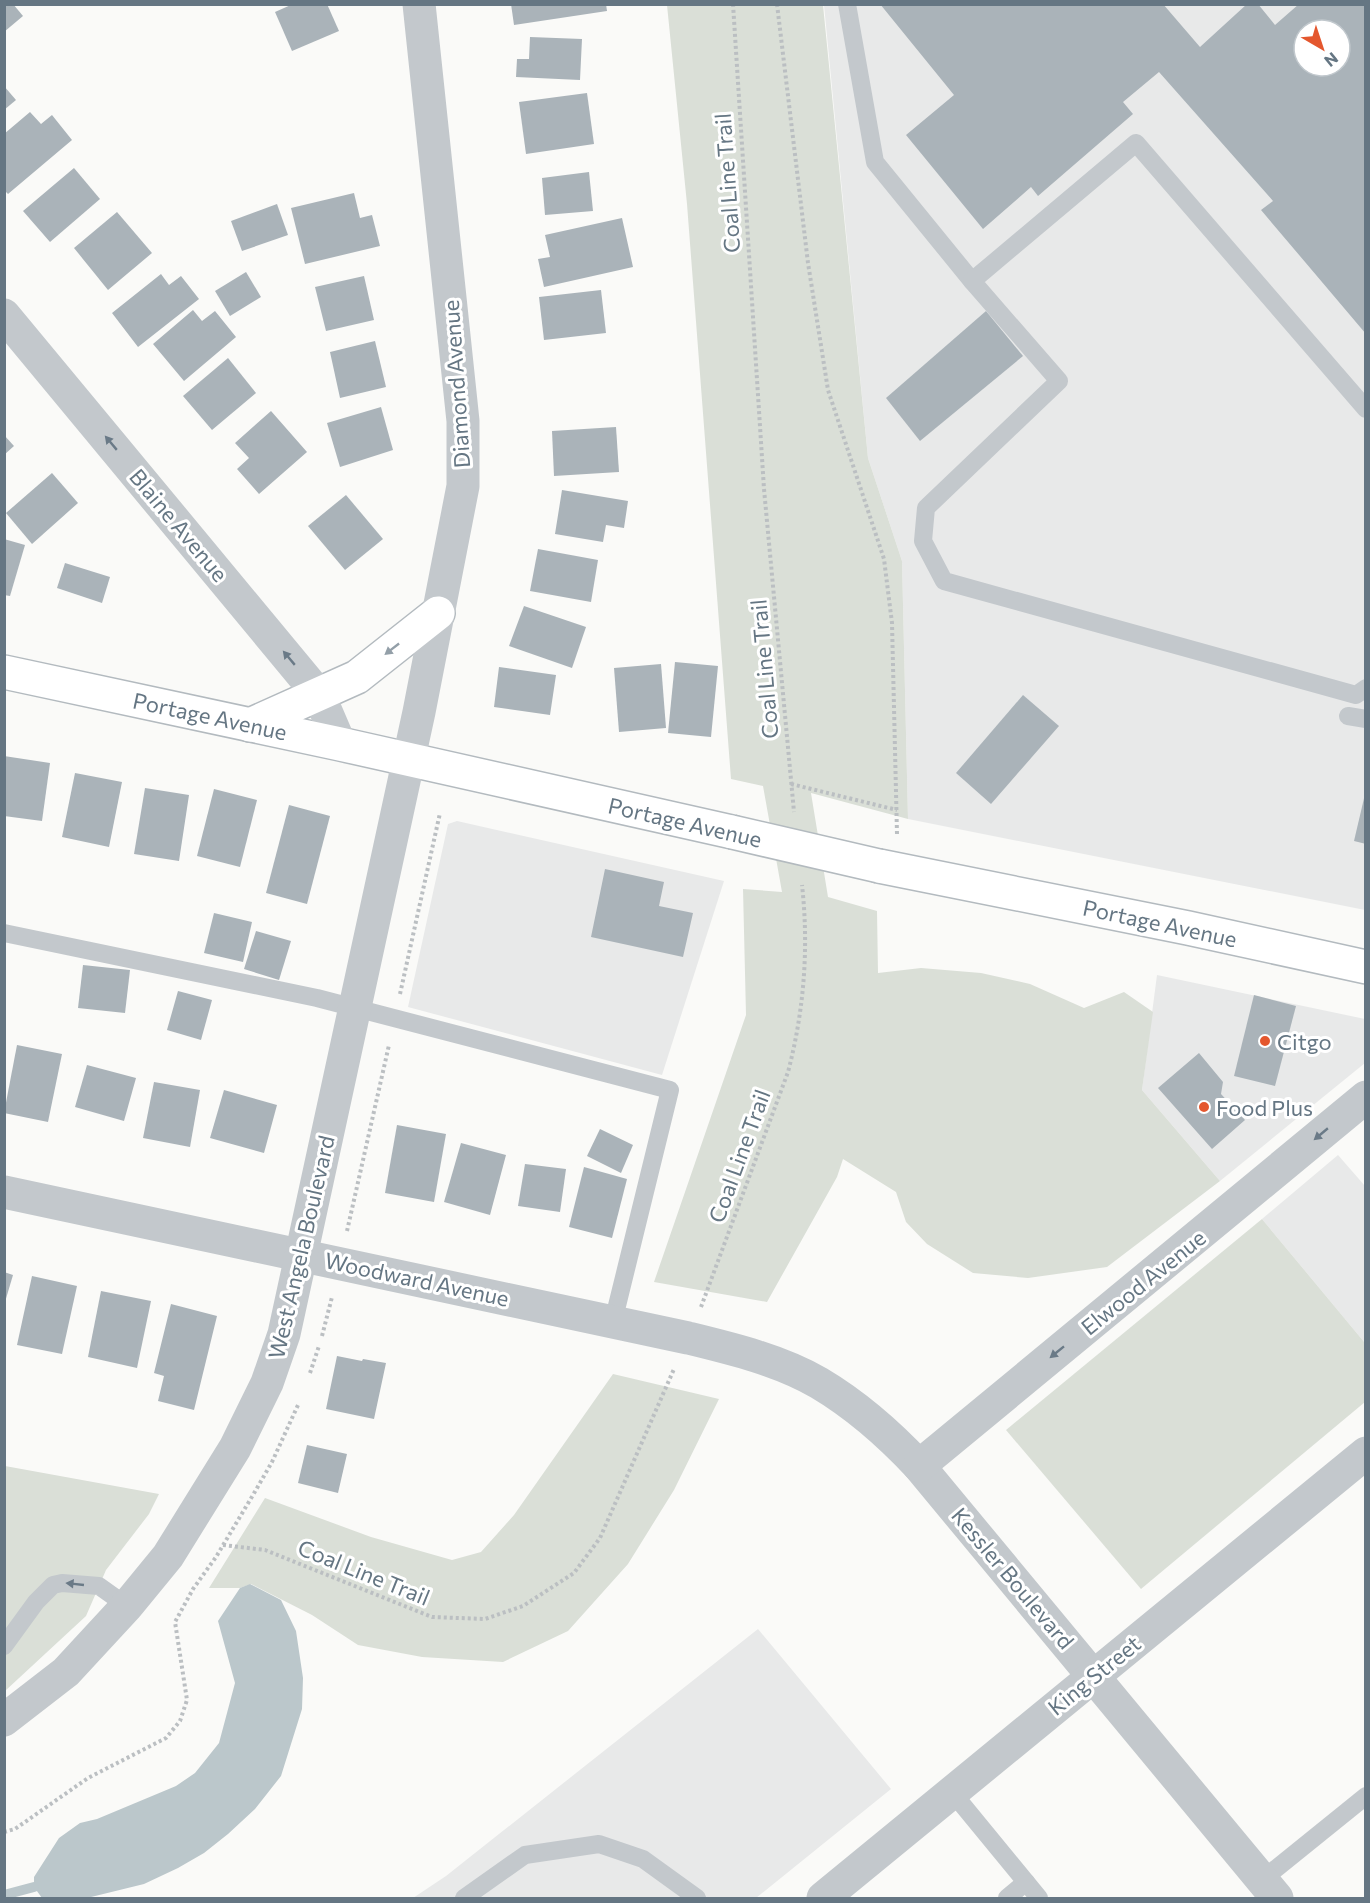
<svg xmlns="http://www.w3.org/2000/svg" width="1370" height="1903" viewBox="0 0 1370 1903" font-family="Commissioner,sans-serif">
	<style>
		.built { fill: #e8e9e9; fill-rule: evenodd }
		.green { fill: #dadfd7 }
		.water { fill: #bbc7cb }
		.lines { fill: none; stroke-linecap: round; stroke-linejoin: round }
		.stream { stroke: #bbc7cb; stroke-width: 10 }
		.building { fill: #aab3b9; fill-rule: evenodd }
		.secondary-casing { stroke: #b3babf; stroke-width: 36 }
		.path { stroke: #bbbfc2; stroke-width: 4; stroke-dasharray: 3 3; stroke-linecap: butt }
		.service { stroke: #c3c8cc; stroke-width: 18 }
		.minor { stroke: #c3c8cc; stroke-width: 33 }
		.tertiary { stroke: #c3c8cc; stroke-width: 33 }
		.secondary { stroke: #fff; stroke-width: 33 }
		.secondary-bridge-casing { stroke: #b3babf; stroke-width: 36; stroke-linecap: butt }
		.secondary-bridge { stroke: #fff; stroke-width: 33 }
		.oneway { fill: #6a7a87 }
		.oneway2 { fill: #939fa8 }
		.poi-dot { fill: #e4572e; stroke: #fff; stroke-width: 2 }
		.labels { text-anchor: middle; dominant-baseline: central; stroke-width: 6; stroke-linejoin: round; paint-order: stroke }
		.street-label { font-size: 22px; fill: #657683; stroke: #fff }
		.poi-label { font-size: 22px; fill: #657683; stroke: #fff; text-anchor: start }
	</style>
	<rect width="100%" height="100%" fill="#fafaf8"/>
	<g class="built">
		<path d="M824,5h541v905l-457,-91 -6,-258 -34,-103zM1304,30h36v36h-36z"/>
		<polygon points="457,821 724,881 662,1075 408,1007 448,824"/>
		<polygon points="1157,975 1365,1019 1365,1063 1220,1181 1142,1090"/>
		<polygon points="1338,1155 1365,1186 1365,1343 1262,1219"/>
		<polygon points="758,1629 891,1789 756,1898 413,1898 446,1876"/>
	</g>
	<g class="green">
		<polygon points="667,5 823,5 868,458 902,561 908,819 811,793 828,897 877,911 878,973 921,968 981,973 1030,984 1084,1008 1124,992 1153,1012 1142,1090 1220,1181 1107,1267 1028,1278 973,1273 927,1244 906,1222 896,1192 843,1159 837,1177 767,1302 654,1282 746,1015 743,889 782,892 763,786 731,779 687,204"/>
		<polygon points="1262,1219 1365,1343 1365,1402 1141,1589 1006,1430"/>
		<polygon points="613,1374 719,1399 674,1490 628,1564 568,1631 503,1662 422,1657 358,1645 312,1615 251,1584 240,1588 209,1588 265,1498 371,1537 452,1560 481,1552 514,1515"/>
		<polygon points="5,1466 159,1494 149,1514 106,1570 86,1616 5,1691"/>
	</g>
	<polygon class="water" points="250,1584 281,1600 296,1631 303,1678 302,1709 281,1776 255,1809 228,1834 204,1853 178,1868 144,1884 87,1898 42,1898 34,1887 34,1877 59,1838 80,1823 97,1819 176,1786 195,1773 219,1743 235,1683 218,1621 240,1588"/>
	<g class="lines">
		<polyline class="stream" points="4,1895 34,1887"/>
	</g>
	<g class="building">
		<polygon points="4,4 13,4 23,16 4,32"/>
		<polygon points="293,4 327,4 339,31 292,51 275,12"/>
		<polygon points="511,4 606,4 607,11 514,25"/>
		<path d="M880,4h283l37,43 47,-43h11l17,21 24,-21h67v330l-105,-124 12,-9 -114,-129 -36,30 10,12 -95,82 -7,-9 -48,42 -77,-94 48,-40zM1304,30h36v36h-36z"/>
		<polygon points="530,37 582,39 580,80 516,77 517,59 529,59"/>
		<polygon points="4,86 16,100 4,110"/>
		<polygon points="587,93 594,144 526,154 519,102"/>
		<polygon points="30,112 41,124 52,115 72,140 8,194 4,190 4,134"/>
		<polygon points="74,168 100,199 50,242 23,211"/>
		<polygon points="589,172 593,211 545,215 542,178"/>
		<polygon points="354,193 360,218 372,215 380,246 305,264 291,208"/>
		<polygon points="277,204 288,235 242,251 231,221"/>
		<polygon points="117,212 152,253 108,290 74,248"/>
		<polygon points="622,218 633,267 544,287 538,259 550,257 545,235"/>
		<polygon points="246,272 261,297 230,316 215,291"/>
		<polygon points="161,274 169,285 181,276 199,299 138,347 112,313"/>
		<polygon points="364,276 374,320 326,331 315,287"/>
		<polygon points="601,290 606,333 544,340 539,297"/>
		<polygon points="193,310 202,321 215,311 236,337 184,381 153,344"/>
		<polygon points="986,311 1023,356 920,441 886,398"/>
		<polygon points="375,341 386,387 340,398 330,352"/>
		<polygon points="228,358 256,393 212,430 183,396"/>
		<polygon points="381,407 393,450 340,467 327,423"/>
		<polygon points="271,411 307,452 259,494 237,469 249,458 235,443"/>
		<polygon points="616,427 619,472 554,476 552,431"/>
		<polygon points="4,435 14,446 4,455"/>
		<polygon points="52,473 78,503 32,544 6,513"/>
		<polygon points="562,490 628,501 624,528 606,525 603,542 555,534"/>
		<polygon points="346,495 383,539 345,570 308,526"/>
		<polygon points="4,539 25,545 10,596 4,595"/>
		<polygon points="538,549 598,560 591,602 530,591"/>
		<polygon points="65,563 110,577 102,603 57,588"/>
		<polygon points="524,606 586,627 572,668 509,646"/>
		<polygon points="675,662 718,666 711,737 668,733"/>
		<polygon points="661,664 666,728 619,732 614,668"/>
		<polygon points="499,667 556,675 550,715 494,707"/>
		<polygon points="1023,695 1059,726 991,804 956,773"/>
		<polygon points="4,756 50,763 42,821 4,816"/>
		<polygon points="75,773 122,782 109,847 62,837"/>
		<polygon points="145,788 189,795 179,861 134,854"/>
		<polygon points="214,789 257,800 240,867 197,856"/>
		<polygon points="1365,794 1366,794 1366,844 1354,841"/>
		<polygon points="289,805 330,816 307,904 266,893"/>
		<polygon points="605,869 664,882 659,906 693,913 683,957 591,937"/>
		<polygon points="214,913 252,922 243,962 204,953"/>
		<polygon points="256,931 291,941 279,980 244,969"/>
		<polygon points="83,965 130,970 125,1013 78,1008"/>
		<polygon points="178,991 212,1000 201,1040 167,1030"/>
		<polygon points="1254,995 1296,1006 1275,1086 1234,1076"/>
		<polygon points="17,1045 62,1054 48,1122 4,1113"/>
		<polygon points="1199,1053 1223,1082 1221,1094 1245,1120 1212,1149 1158,1088"/>
		<polygon points="87,1065 136,1078 124,1121 75,1107"/>
		<polygon points="154,1082 200,1090 190,1147 143,1138"/>
		<polygon points="224,1090 277,1105 264,1153 210,1138"/>
		<polygon points="397,1125 446,1134 434,1202 385,1193"/>
		<polygon points="600,1129 633,1145 621,1173 587,1156"/>
		<polygon points="461,1143 506,1155 490,1215 444,1202"/>
		<polygon points="525,1164 566,1169 560,1212 518,1206"/>
		<polygon points="584,1167 627,1179 612,1238 569,1227"/>
		<polygon points="4,1272 13,1275 5,1302 4,1302"/>
		<polygon points="32,1276 77,1286 62,1354 17,1345"/>
		<polygon points="101,1291 151,1301 137,1368 88,1357"/>
		<polygon points="171,1304 217,1316 194,1410 158,1401 164,1376 154,1373"/>
		<polygon points="337,1356 362,1361 363,1359 386,1363 374,1419 326,1409"/>
		<polygon points="307,1445 347,1454 338,1493 298,1483"/>
	</g>
	<g class="lines">
		<defs>
			<g id="secondary">
				<polyline points="4,672 340,744 732,832"/>
				<polyline points="250,725 357,677 438,613"/>
				<polyline points="879,866 1188,928 1366,967"/>
			</g>
		</defs>
		<use href="#secondary" class="secondary-casing"/>
		<g class="path">
			<polyline points="733,4 764,489 794,812"/>
			<polyline points="777,4 808,263 828,390 884,559 892,623 897,834"/>
			<polyline points="791,784 897,810"/>
			<polyline points="400,994 440,813"/>
			<polyline points="347,1231 389,1045"/>
			<path d="M701,1307l87,-235c16,-61 21,-124 14,-187"/>
			<polyline points="322,1336 332,1297"/>
			<polyline points="310,1373 319,1346"/>
			<polyline points="223,1545 265,1550 432,1617 485,1619 523,1606 574,1573 600,1538 674,1369"/>
			<polyline points="4,1832 15,1829 88,1778 166,1738 180,1721 187,1700 175,1622 193,1589 216,1557 253,1495 272,1462 298,1405"/>
		</g>
		<g class="service">
			<polyline points="847,4 875,162 972,281"/>
			<polyline points="1366,409 1136,143 972,281 1059,381 926,508 923,541 944,581 1356,695 1366,688"/>
			<polyline points="1348,716 1366,719"/>
			<polyline points="4,933 317,998 670,1090 613,1322"/>
			<polyline points="4,1646 36,1602 53,1585 62,1583 99,1586 127,1606"/>
			<polyline points="952,1792 1039,1898"/>
			<polyline points="1262,1880 1366,1796"/>
			<polyline points="464,1898 525,1855 599,1844 643,1859 697,1898"/>
			<polyline points="1007,1898 1026,1882"/>
		</g>
		<g class="minor">
			<polyline points="4,315 319,695 340,744"/>
			<path d="M4,1192l684,146c45,11 91,22 131,45 37,22 71,52 100,83l358,432"/>
			<polyline points="919,1466 1366,1097"/>
			<polyline points="823,1898 1366,1453"/>
		</g>
		<polyline class="tertiary" points="4,1720 66,1672 127,1606 168,1556 235,1448 267,1383 284,1334 419,712 463,486 463,421 419,4"/>
		<use href="#secondary" class="secondary"/>
		<defs>
			<polyline id="secondary-bridge" points="732,832 879,866"/>
		</defs>
		<use href="#secondary-bridge" class="secondary-bridge-casing"/>
		<use href="#secondary-bridge" class="secondary-bridge"/>
	</g>
	<defs><path id="oneway-solid" d="M-6-.8H1V-3.2L6.5 0L1 3.2V.8H-6Z" transform="scale(1.5)"/></defs>
	<g class="oneway">
		<use href="#oneway-solid" transform="translate(111 443) rotate(-130)"/>
		<use href="#oneway-solid" transform="translate(289 658) rotate(-130)"/>
		<use href="#oneway-solid" transform="translate(1321 1134) rotate(140)"/>
		<use href="#oneway-solid" transform="translate(1057 1352) rotate(141)"/>
		<use href="#oneway-solid" transform="translate(75 1584) rotate(-174)"/>
	</g>
	<use class="oneway2" href="#oneway-solid" transform="translate(392 649) rotate(142)"/>
	<g class="poi-dot">
		<circle cx="1265" cy="1041" r="6"/>
		<circle cx="1204" cy="1107" r="6"/>
	</g>
	<g class="labels">
		<g class="street-label">
			<text transform="translate(727 183) rotate(-94)">Coal Line Trail</text>
			<text transform="translate(456 384) rotate(-94)">Diamond Avenue</text>
			<text transform="translate(179 525) rotate(50)">Blaine Avenue</text>
			<text transform="translate(764 669) rotate(-95)">Coal Line Trail</text>
			<text transform="translate(210 716) rotate(12)">Portage Avenue</text>
			<text transform="translate(685 822) rotate(13)">Portage Avenue</text>
			<text transform="translate(1160 923) rotate(12)">Portage Avenue</text>
			<text transform="translate(739 1156) rotate(-70)">Coal Line Trail</text>
			<text transform="translate(301 1247) rotate(-77)">West Angela Boulevard</text>
			<text transform="translate(417 1279) rotate(12)">Woodward Avenue</text>
			<text transform="translate(1143 1282) rotate(-39)">Elwood Avenue</text>
			<text transform="translate(364 1572) rotate(22)">Coal Line Trail</text>
			<text transform="translate(1013 1578) rotate(50)">Kessler Boulevard</text>
			<text transform="translate(1094 1675) rotate(-39)">King Street</text>
		</g>
		<g class="poi-label">
			<text x="1277" y="1041">Citgo</text>
			<text x="1216" y="1107">Food Plus</text>
		</g>
	</g>
	<rect width="1370" height="1903" fill="none" stroke="#657683" stroke-width="12"/>
	<g transform="translate(1322 48) rotate(141)"><circle r="28" fill="#ffffff" stroke="#c1c8cd" stroke-width="1.5"/>
	<path d="M0-4.5L10 22L0 15L-10 22Z" fill="#e4572e"/>
	<text y="-9" font-size="16" font-weight="bold" text-anchor="middle" fill="#657683">N</text>
	</g>
</svg>
